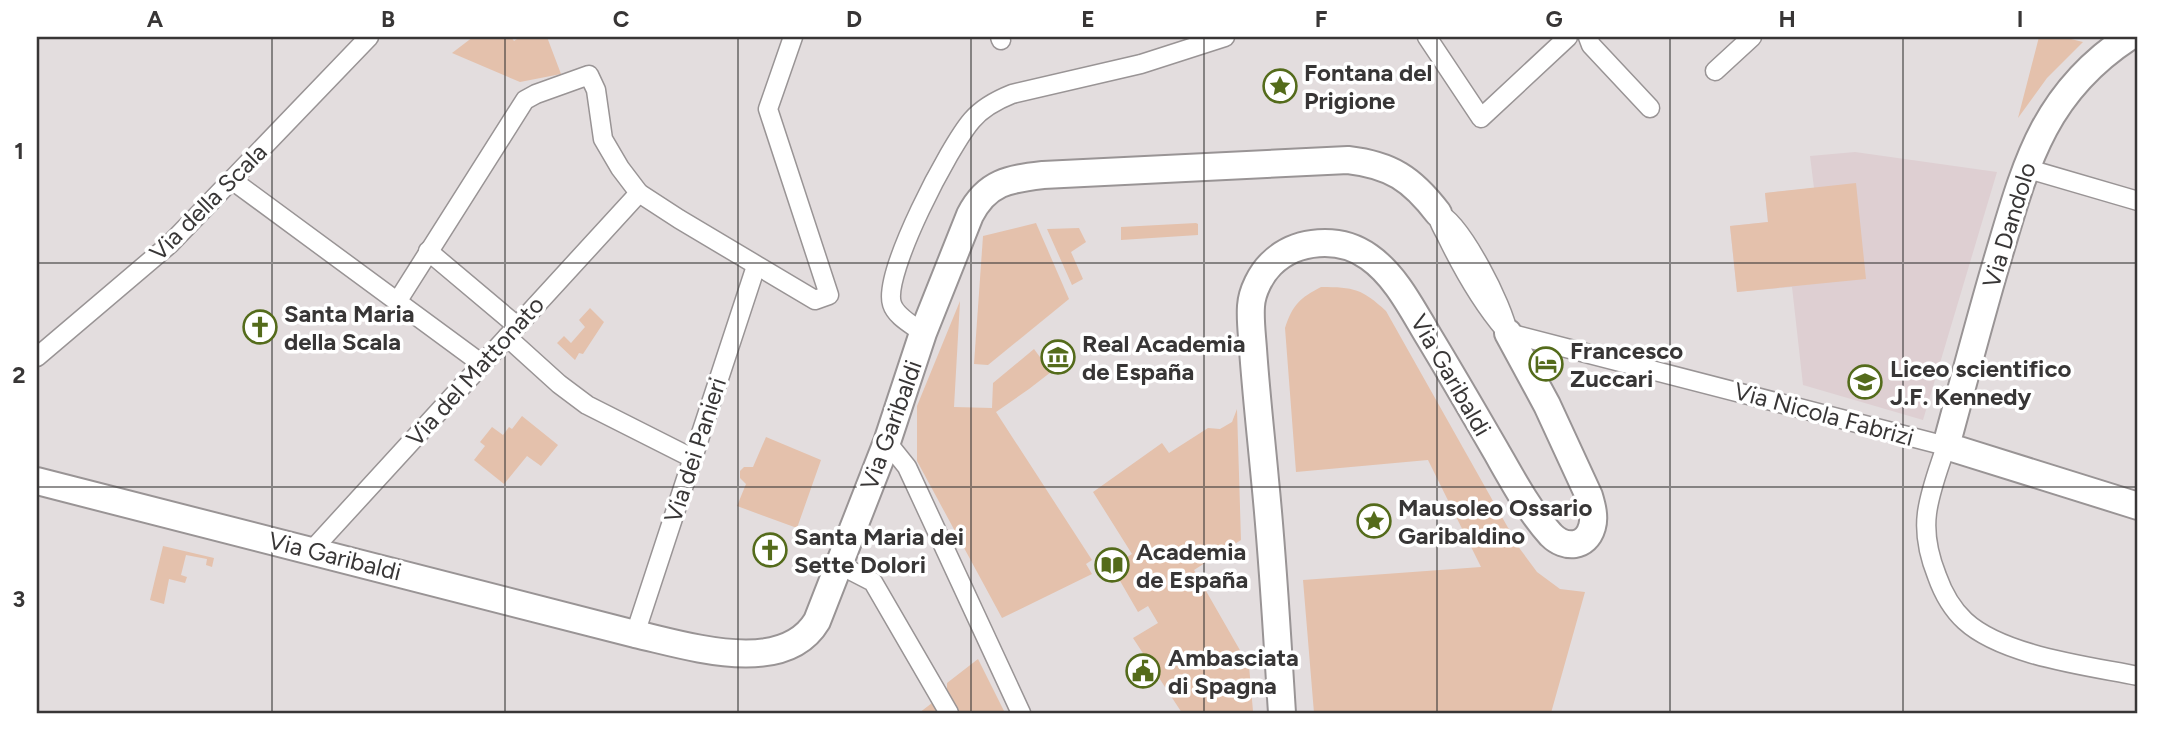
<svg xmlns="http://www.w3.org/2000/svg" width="2175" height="750" viewBox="0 0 2175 750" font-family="Figtree,sans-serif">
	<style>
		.built { fill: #decfd2 }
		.green { fill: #e4c1ac }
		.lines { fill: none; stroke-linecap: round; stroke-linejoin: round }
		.street-casing { stroke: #999495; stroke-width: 21 }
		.secondary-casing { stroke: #999495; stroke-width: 30 }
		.street { stroke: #fff; stroke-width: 18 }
		.secondary { stroke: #fff; stroke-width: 26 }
		.grid { fill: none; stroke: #383636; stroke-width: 2; stroke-opacity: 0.55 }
		.labels { text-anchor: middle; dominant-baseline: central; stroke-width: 7; stroke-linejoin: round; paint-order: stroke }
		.poi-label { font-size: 24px; font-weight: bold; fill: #383636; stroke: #fff; text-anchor: start }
		.street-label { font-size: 24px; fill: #383636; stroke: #fff }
		.neatline { fill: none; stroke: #383636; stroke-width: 2.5 }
		.grid-label { font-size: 23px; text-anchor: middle; font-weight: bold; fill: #383636 }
	</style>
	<rect width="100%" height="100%" fill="#e3ddde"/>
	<polygon class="built" points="1855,152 1997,172 1923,420 1803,385 1792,287 1737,292 1730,226 1768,222 1765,193 1814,188 1810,156"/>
	<g class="green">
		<polygon points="473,37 511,37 514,41 520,37 547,37 561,74 520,82 452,53"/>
		<polygon points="2039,37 2063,37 2083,42 2047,78 2018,118"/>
		<polygon points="1856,183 1866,279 1737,292 1730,226 1768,222 1765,193"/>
		<polygon points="1036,223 1069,299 988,365 974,364 983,236"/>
		<polygon points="1196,223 1198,224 1198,235 1121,240 1121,227"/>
		<polygon points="1079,228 1086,242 1071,252 1083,279 1072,285 1047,229"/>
		<path d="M1321,287c33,0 41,2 65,24l134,238 17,23 23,17 25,3 -34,121h-237l-11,-133 178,-13 -53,-107 -132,12 -11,-144c8,-24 15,-30 36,-41z"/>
		<polygon points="960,301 954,407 992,408 993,383 1034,349 1051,372 1029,389 996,412 1092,560 1086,564 1092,574 1002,618 917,461 917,406"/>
		<polygon points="590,308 604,322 583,354 579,353 575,360 557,343 564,336 571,343 585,327 579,320"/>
		<polygon points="1237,409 1241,540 1194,570 1249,666 1253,711 1238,712 1237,713 1182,713 1133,638 1158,623 1148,606 1138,612 1112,567 1132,554 1093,492 1162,443 1169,453 1208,428 1220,429 1232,422"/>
		<polygon points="522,416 558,445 541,466 527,456 504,484 474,460 485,446 480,442 492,427 503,435 509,427 512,429"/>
		<polygon points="766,437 821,460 797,528 737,506 746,484 740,478 740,471 744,467 753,467"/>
		<polygon points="163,546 214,558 212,567 206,565 207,559 186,555 181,575 187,577 185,583 169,579 164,604 150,600"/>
		<polygon points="978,659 1005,713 919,713 945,693 947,689 947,683"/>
	</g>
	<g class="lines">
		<defs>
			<g id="street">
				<polyline points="1000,37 1001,40"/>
				<polyline points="1427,37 1481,118 1568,37"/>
				<polyline points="1588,37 1591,45 1650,108"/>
				<polyline points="1715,71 1752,37"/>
				<polyline points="2025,168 2138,201"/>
				<polyline points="232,180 482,364"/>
				<path d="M1438,213c23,9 66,94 70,120"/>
				<path d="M1438,217c1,7 6,13 9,20 16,33 34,65 58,93"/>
				<polyline points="428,251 517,326"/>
				<polyline points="397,302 525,100 536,94 589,75 596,90 603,139 620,168 639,193 679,219 815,300 829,295 768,109 793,37"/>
				<path d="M923,333c-10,-8 -27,-16 -31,-29 -10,-30 58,-159 80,-184 11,-13 25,-20 40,-26l129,-30 84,-27"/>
				<path d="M1508,333l438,113c-7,22 -16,44 -19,67 -3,23 2,43 10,63 6,17 15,33 28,45 38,35 124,45 173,55"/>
				<polyline points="507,337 559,384 587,405 692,458"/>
				<polyline points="37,357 170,244 369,37"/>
				<polyline points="887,442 907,467 1021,713"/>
				<polyline points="312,550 639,193"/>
				<polyline points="838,564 873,582 949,713"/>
				<polyline points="635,634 756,266"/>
			</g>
			<g id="secondary">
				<path d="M2129,37c-87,57 -104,130 -132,224 -18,61 -34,123 -51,185l192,60"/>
				<path d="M37,481l598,153c51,11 148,44 182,-13l70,-179 36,-109 47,-118c17,-33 39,-36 73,-40l305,-15c43,5 64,19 90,53"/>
				<path d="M1282,713c-5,-77 -9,-155 -17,-233 -4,-44 -9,-87 -12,-131 -1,-14 -3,-29 -2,-43 1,-15 10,-32 20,-42 25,-25 69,-28 98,-7 27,19 43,52 60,80 23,38 45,76 67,114 16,28 33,60 55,84 14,14 35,13 41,-8 3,-10 0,-21 -3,-31l-42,-91 -39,-72"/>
			</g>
		</defs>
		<use href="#street" class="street-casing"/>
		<use href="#secondary" class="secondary-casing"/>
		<use href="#street" class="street"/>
		<use href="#secondary" class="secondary"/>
	</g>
	<path class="grid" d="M272,37v676M505,37v676M738,37v676M971,37v676M1204,37v676M1437,37v676M1670,37v676M1903,37v676M37,263h2101M37,487h2101"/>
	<defs>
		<symbol id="sight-ring" viewBox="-11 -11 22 22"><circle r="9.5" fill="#fff" stroke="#546b1b" stroke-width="1.5"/><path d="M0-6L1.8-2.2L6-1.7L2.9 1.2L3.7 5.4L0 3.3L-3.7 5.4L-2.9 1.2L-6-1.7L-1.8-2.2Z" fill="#546b1b"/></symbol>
		<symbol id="church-ring" viewBox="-11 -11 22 22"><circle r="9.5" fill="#fff" stroke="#546b1b" stroke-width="1.5"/><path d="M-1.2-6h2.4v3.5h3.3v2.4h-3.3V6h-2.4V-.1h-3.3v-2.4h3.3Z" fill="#546b1b"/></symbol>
		<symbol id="museum-ring" viewBox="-11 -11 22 22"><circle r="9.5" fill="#fff" stroke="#546b1b" stroke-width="1.5"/><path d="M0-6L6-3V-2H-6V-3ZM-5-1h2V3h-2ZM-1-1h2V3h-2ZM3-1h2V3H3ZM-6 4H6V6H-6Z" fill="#546b1b"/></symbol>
		<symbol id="hotel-ring" viewBox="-11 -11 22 22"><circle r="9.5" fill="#fff" stroke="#546b1b" stroke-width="1.5"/><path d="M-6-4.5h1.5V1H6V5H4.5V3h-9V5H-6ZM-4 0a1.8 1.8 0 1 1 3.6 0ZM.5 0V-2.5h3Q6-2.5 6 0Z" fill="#546b1b"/></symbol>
		<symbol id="school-ring" viewBox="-11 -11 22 22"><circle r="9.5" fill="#fff" stroke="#546b1b" stroke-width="1.5"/><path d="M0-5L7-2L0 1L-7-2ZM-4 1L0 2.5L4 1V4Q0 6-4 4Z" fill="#546b1b"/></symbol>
		<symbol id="library-ring" viewBox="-11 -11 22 22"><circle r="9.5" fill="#fff" stroke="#546b1b" stroke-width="1.5"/><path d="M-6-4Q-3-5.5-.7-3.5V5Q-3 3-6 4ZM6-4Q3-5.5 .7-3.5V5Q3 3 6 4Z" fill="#546b1b"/></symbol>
		<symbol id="civic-ring" viewBox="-11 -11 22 22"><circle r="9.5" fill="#fff" stroke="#546b1b" stroke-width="1.5"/><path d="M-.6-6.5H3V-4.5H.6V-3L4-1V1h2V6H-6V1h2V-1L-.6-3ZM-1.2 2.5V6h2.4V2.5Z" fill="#546b1b"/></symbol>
	</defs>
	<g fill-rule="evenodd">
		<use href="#sight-ring" x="1261" y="67" width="38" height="38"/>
		<use href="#church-ring" x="241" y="308" width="38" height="38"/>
		<use href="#museum-ring" x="1039" y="338" width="38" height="38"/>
		<use href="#hotel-ring" x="1527" y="345" width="38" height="38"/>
		<use href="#school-ring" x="1846" y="363" width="38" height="38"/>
		<use href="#sight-ring" x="1355" y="502" width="38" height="38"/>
		<use href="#church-ring" x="751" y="531" width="38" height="38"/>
		<use href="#library-ring" x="1093" y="546" width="38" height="38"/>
		<use href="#civic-ring" x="1124" y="652" width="38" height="38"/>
	</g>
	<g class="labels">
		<g class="poi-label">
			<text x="1304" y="72">Fontana del<tspan x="1304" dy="28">Prigione</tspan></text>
			<text x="284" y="313">Santa Maria<tspan x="284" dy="28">della Scala</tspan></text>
			<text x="1082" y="343">Real Academia<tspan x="1082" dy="28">de España</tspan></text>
			<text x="1570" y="350">Francesco<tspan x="1570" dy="28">Zuccari</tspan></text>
			<text x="1890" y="368">Liceo scientifico<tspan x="1890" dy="28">J.F. Kennedy</tspan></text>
			<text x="1398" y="507">Mausoleo Ossario<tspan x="1398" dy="28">Garibaldino</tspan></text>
			<text x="794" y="536">Santa Maria dei<tspan x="794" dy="28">Sette Dolori</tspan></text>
			<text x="1136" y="551">Academia<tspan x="1136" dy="28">de España</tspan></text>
			<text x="1168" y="657">Ambasciata<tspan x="1168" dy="28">di Spagna</tspan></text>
		</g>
		<g class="street-label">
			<text transform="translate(208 202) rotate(-45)">Via della Scala</text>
			<text transform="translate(2009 225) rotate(-73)">Via Dandolo</text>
			<text transform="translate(475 371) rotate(-48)">Via del Mattonato</text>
			<text transform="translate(1451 375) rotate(60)">Via Garibaldi</text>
			<text transform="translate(1824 414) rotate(15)">Via Nicola Fabrizi</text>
			<text transform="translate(891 425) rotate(-70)">Via Garibaldi</text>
			<text transform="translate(695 450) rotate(-72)">Via dei Panieri</text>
			<text transform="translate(335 556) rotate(14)">Via Garibaldi</text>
		</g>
	</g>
	<rect width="2175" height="750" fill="none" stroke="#ffffff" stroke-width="77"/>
	<rect x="38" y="38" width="2098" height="674" class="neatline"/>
	<g class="grid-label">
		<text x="155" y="27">A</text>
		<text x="388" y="27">B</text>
		<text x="621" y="27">C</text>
		<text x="854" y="27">D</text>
		<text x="1088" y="27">E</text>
		<text x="1321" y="27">F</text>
		<text x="1554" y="27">G</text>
		<text x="1787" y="27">H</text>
		<text x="2020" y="27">I</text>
		<text x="19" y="159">1</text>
		<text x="19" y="383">2</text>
		<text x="19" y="607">3</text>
	</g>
</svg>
